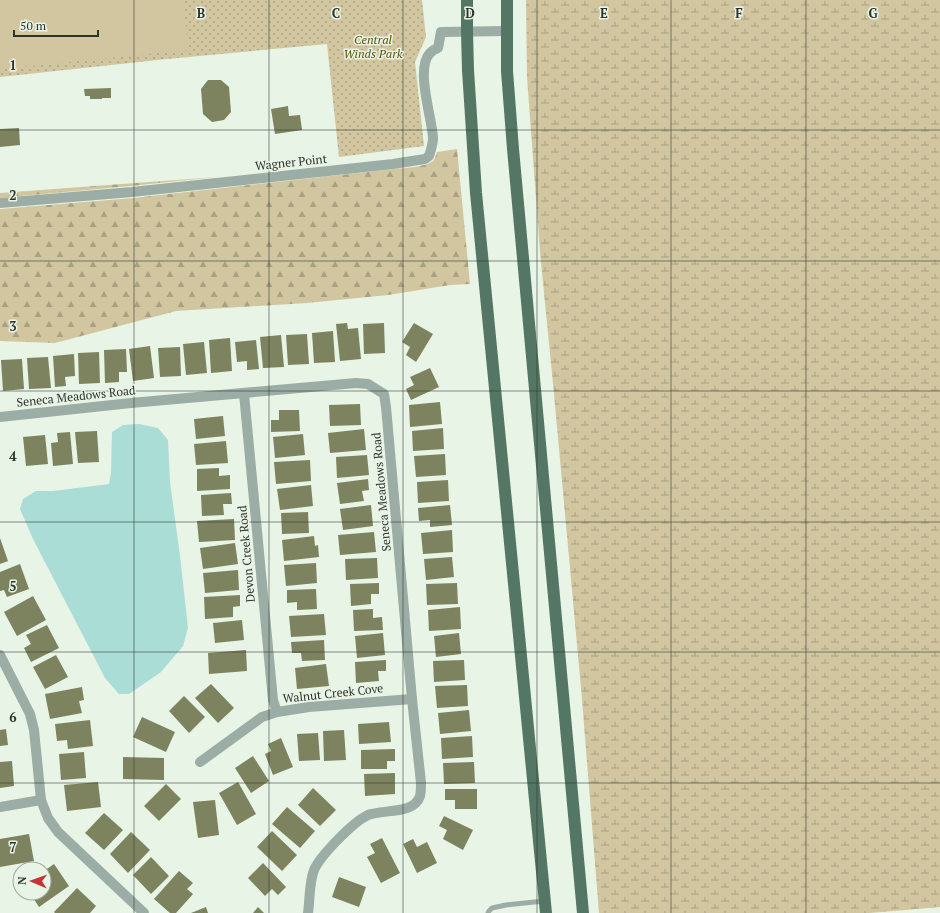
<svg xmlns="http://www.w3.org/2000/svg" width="940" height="913" viewBox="0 0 940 913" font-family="'PT Serif',serif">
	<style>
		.grass { fill: url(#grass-dots) }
		.forest { fill: url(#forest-firs) }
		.wetland { fill: url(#wetland-marsh) }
		.pitch { fill: #d1c69f }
		.water { fill: #a9ddd6 }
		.building { fill: #7c835e }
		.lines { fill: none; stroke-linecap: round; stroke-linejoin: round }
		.lane { stroke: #9bada4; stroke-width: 5 }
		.street { stroke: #9bada4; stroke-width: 10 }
		.primary { stroke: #547665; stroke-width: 12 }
		.grid { fill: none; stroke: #2e332d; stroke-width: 1; stroke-opacity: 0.55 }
		.labels { text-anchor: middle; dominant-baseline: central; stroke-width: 3; stroke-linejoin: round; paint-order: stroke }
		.park-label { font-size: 12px; font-style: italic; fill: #604f08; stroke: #e8f4e6 }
		.street-label { font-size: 12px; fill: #2e332d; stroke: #e8f4e6 }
		.grid-label { font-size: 13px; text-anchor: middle; font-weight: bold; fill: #2e332d; stroke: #e8f4e6; stroke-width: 3; stroke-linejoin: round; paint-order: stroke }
	</style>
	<defs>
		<pattern id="grass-dots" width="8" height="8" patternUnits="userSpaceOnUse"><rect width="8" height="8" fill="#d1c69f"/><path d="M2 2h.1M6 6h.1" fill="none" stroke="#aaa182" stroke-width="1.8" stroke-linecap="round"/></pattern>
		<pattern id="forest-firs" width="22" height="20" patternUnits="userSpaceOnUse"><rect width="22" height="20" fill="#d1c69f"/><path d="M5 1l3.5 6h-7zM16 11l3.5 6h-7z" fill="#aaa182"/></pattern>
		<pattern id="wetland-marsh" width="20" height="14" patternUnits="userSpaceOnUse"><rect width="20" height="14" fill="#d1c69f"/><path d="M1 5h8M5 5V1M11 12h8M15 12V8" fill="none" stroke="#aaa182"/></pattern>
	</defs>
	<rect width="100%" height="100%" fill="#e8f4e6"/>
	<polygon class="grass" points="0,0 422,0 426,37 415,62 424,146 339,157 327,44 167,59 0,77"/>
	<g class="forest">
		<path d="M457,149l13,135 -20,1 -62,10 -81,8 -131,8 -121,32 -55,-2v-132l133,-11 261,-29c10,-1 32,-2 39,-8 2,-3 3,-6 4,-9z"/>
		<polygon points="217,177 131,186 0,198 0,193"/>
	</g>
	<polygon class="wetland" points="526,0 940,0 940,907 870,913 599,913 582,699 554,394 540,252 527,77"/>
	<polygon class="pitch" points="0,0 183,0 188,50 0,69"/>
	<polygon class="water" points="139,424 158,428 168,440 170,482 180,556 188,628 183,646 161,672 129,694 119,694 105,678 33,539 20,509 23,499 36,491 53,491 109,484 111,473 112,432 123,425"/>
	<g class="building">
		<polygon points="208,80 221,80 229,87 231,112 224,120 212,122 203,114 201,89"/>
		<polygon points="111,88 111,98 102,98 102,99 90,99 90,96 85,96 84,89"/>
		<polygon points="288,106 289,116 300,115 302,130 275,134 271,109"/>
		<polygon points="19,128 20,145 0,147 0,129"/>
		<polygon points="347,323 348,329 358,328 361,359 340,361 336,324"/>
		<polygon points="384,323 385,353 364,354 363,324"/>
		<polygon points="414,323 433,334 416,362 406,355 410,347 402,342"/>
		<polygon points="333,331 335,362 314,363 312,333"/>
		<polygon points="307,334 309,364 288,365 286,335"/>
		<polygon points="281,335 284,367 263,368 260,337"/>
		<polygon points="230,338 232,371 211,373 209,340"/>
		<polygon points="256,340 259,369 247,370 247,361 237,362 235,342"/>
		<polygon points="204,342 207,373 186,375 183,344"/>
		<polygon points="150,346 154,378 133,381 129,349"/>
		<polygon points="180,347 181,376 160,377 158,348"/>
		<polygon points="126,349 127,372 119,372 119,382 105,383 104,350"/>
		<polygon points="99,352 100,383 79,384 78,353"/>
		<polygon points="74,354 75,376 65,377 66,386 55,387 53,356"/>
		<polygon points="48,357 51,388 29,389 27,358"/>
		<polygon points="22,359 24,389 3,391 1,360"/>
		<polygon points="430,368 439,387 411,400 406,389 414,385 410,377"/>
		<polygon points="440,402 442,424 410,427 409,405"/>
		<polygon points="360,404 361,425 330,426 329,405"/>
		<polygon points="279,410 299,410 300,431 271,432 271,420 279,420"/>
		<polygon points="223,416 225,436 196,439 194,419"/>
		<polygon points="443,428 444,449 413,451 412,431"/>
		<polygon points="364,429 366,450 330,453 328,433"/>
		<polygon points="97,431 99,462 78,463 75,432"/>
		<polygon points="70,432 73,464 53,466 51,443 58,442 57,433"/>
		<polygon points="303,434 305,455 275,458 273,437"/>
		<polygon points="45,435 48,464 26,466 23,437"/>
		<polygon points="226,441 228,463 196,465 194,444"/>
		<polygon points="445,454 446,475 416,477 414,456"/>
		<polygon points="367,455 369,475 337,478 336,457"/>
		<polygon points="310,460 311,481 276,484 274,462"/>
		<polygon points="219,468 219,476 230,475 230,489 197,491 197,469"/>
		<polygon points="368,479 369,490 362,491 364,501 340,504 337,483"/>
		<polygon points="448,480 449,501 418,503 417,482"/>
		<polygon points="311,485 313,506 280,510 277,489"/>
		<polygon points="231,493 232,504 223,504 224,515 202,516 201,495"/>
		<polygon points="371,505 373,526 343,530 340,509"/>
		<polygon points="450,505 452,525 430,527 430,520 419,521 418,508"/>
		<polygon points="308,512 309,533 282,534 281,513"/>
		<polygon points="234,519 235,540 199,542 197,521"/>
		<polygon points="452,530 453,552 423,554 421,533"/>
		<polygon points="374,532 376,552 340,555 338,535"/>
		<polygon points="314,536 315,546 318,545 319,557 284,561 282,540"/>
		<polygon points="0,538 8,561 0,564"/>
		<polygon points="235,543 238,564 203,569 200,548"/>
		<polygon points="452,557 454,577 426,580 424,559"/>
		<polygon points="377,558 378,578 346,580 345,559"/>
		<polygon points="316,563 317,583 286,586 284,565"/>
		<polygon points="20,564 29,589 7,597 4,590 0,591 0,572"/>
		<polygon points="238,570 239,590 205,593 203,573"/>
		<polygon points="379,583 379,594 371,594 371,604 351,606 350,584"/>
		<polygon points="457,583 458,604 427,605 426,584"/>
		<polygon points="316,589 317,609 297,610 297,602 287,603 287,590"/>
		<polygon points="240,595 240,606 233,607 233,617 205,619 204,597"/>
		<polygon points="33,596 46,620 17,636 4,612"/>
		<polygon points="460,607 461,629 429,631 428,610"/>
		<polygon points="373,609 373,618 382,617 383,630 354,631 353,610"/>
		<polygon points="324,614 326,635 291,637 289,616"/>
		<polygon points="242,620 244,640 215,643 213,623"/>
		<polygon points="47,625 59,648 31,662 24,648 31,644 26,635"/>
		<polygon points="383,633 385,655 357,658 355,636"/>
		<polygon points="459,633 461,654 436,657 434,636"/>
		<polygon points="324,640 325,660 302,661 301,653 292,653 291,642"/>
		<polygon points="246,650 247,671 209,674 208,653"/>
		<polygon points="56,655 68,677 45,689 33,667"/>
		<polygon points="386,660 386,671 378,671 379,681 356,683 355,662"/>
		<polygon points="464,660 465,680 434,682 433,661"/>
		<polygon points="326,664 329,686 297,689 295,668"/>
		<polygon points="211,684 234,708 218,723 195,698"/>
		<polygon points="467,685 468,706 437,708 435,686"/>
		<polygon points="82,687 84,700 79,701 82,713 50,719 45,694"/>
		<polygon points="184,696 205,717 189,733 169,711"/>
		<polygon points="469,710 471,731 440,734 438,713"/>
		<polygon points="142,717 175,732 166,752 133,737"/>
		<polygon points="90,720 93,746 68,749 67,740 57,741 55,724"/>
		<polygon points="389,722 391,742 359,744 358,724"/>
		<polygon points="6,729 8,745 0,746 0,730"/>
		<polygon points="344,730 346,760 324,761 323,731"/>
		<polygon points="318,733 320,760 299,761 297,734"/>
		<polygon points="472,736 473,757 442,759 441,738"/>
		<polygon points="281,738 293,767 273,775 265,754 271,751 268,744"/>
		<polygon points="395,749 395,761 387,761 387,769 361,769 361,750"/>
		<polygon points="84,752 86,778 61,780 59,754"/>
		<polygon points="253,756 269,781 251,793 235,768"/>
		<polygon points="123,757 164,758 164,780 123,779"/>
		<polygon points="12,761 14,786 0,788 0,762"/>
		<polygon points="474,762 475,783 444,784 443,763"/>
		<polygon points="395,773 395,794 365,796 364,774"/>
		<polygon points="98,782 101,807 67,811 64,785"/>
		<polygon points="238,782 256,814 237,825 219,793"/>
		<polygon points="166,784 181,799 159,821 144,806"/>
		<polygon points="313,788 336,810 320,826 298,805"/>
		<polygon points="445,789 477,789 477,809 455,809 455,800 445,800"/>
		<polygon points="215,800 219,835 198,838 193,802"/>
		<polygon points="287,807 315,831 300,848 272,824"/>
		<polygon points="104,813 123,830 104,850 85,833"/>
		<polygon points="444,816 473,830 463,850 443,839 447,830 439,826"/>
		<polygon points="272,831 297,855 282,871 257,847"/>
		<polygon points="131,832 150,850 128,873 110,854"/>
		<polygon points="29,834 34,861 0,867 0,839"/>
		<polygon points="382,838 400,873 381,883 367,857 375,853 370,844"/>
		<polygon points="413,839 417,847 427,842 437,863 417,873 403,844"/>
		<polygon points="151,857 169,876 151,894 133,875"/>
		<polygon points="263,863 286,887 278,895 272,889 265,896 248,878"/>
		<polygon points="54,864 69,886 39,907 30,893 44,893 44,871"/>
		<polygon points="179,871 193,883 187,889 193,894 176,913 170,913 154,899"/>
		<polygon points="339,877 366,887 359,907 332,897"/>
		<polygon points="77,888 96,906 90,913 55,913 54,912"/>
		<polygon points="206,907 208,913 191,913"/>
		<polygon points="258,907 264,913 253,913"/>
	</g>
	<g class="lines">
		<polyline class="lane" points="488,913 489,911 492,908 506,905 544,901"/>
		<g class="street">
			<path d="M0,203l132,-11 261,-28 32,-5 4,-3c2,-6 4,-12 4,-18 -1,-21 -18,-69 -3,-85 2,-2 5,-4 8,-5l3,-16 65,-1"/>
			<polyline points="244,394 273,700 277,712"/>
			<path d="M0,417l131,-14 225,-20 12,1 16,10 2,13 26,292 9,84c0,4 0,9 -1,13 -6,19 -37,13 -52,19 -15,7 -48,41 -54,55 -5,13 -4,29 -6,43"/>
			<polyline points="0,655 30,714 34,730 41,800 48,818 58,832 144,913"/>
			<polyline points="200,762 262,717 277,712 309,707 412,699"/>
			<polyline points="0,807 41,800"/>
		</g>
		<g class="primary">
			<polyline points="467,0 467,32 468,70 476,193 546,913"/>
			<polyline points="507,0 507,71 513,149 583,913"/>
		</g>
	</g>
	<path class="grid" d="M134,0v913M269,0v913M403,0v913M537,0v913M671,0v913M806,0v913M0,130h940M0,261h940M0,391h940M0,522h940M0,652h940M0,783h940"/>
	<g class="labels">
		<g class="park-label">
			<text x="373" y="39">Central<tspan x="373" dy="14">Winds Park</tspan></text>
		</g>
		<g class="street-label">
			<text transform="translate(291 162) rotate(-6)">Wagner Point</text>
			<text transform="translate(76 396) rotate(-6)">Seneca Meadows Road</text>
			<text transform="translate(381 492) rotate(-95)">Seneca Meadows Road</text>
			<text transform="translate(246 554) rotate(-95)">Devon Creek Road</text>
			<text transform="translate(333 693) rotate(-6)">Walnut Creek Cove</text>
		</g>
	</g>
	<g class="grid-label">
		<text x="201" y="18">B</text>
		<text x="336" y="18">C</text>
		<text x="470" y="18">D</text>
		<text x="604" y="18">E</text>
		<text x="739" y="18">F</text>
		<text x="873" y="18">G</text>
		<text x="13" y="70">1</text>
		<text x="13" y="200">2</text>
		<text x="13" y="331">3</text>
		<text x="13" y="461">4</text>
		<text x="13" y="591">5</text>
		<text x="13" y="722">6</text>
		<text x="13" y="852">7</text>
	</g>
	<g transform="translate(32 881) rotate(272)"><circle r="19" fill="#e8f4e6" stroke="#9ea79c"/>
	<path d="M0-3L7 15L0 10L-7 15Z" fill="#c43538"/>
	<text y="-6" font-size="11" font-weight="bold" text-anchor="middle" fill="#2e332d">N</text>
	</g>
	<path d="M14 30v6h84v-6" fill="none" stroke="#2e332d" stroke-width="2"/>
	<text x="20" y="30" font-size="12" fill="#2e332d" stroke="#e8f4e6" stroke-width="3" paint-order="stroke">50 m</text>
</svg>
